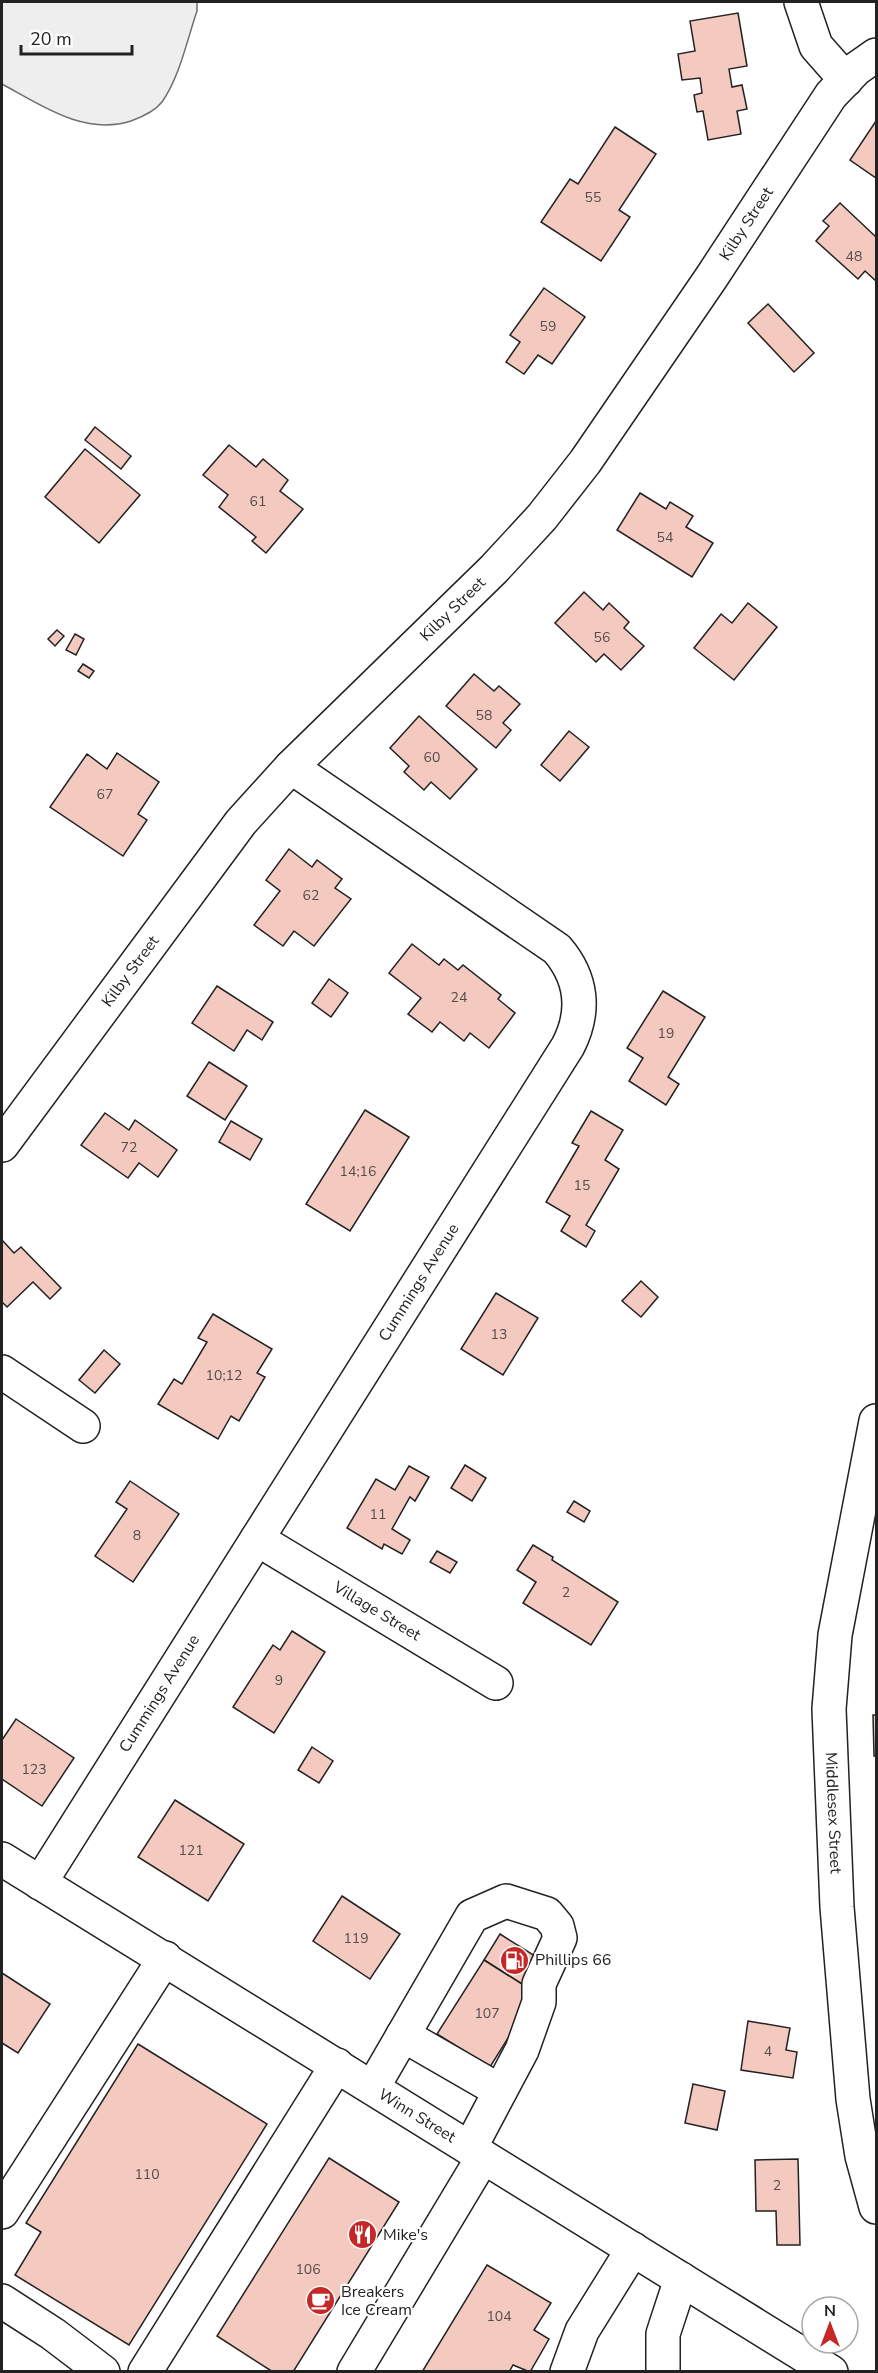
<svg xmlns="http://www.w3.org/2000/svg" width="878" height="2373" viewBox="0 0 878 2373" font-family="'Nunito Sans',sans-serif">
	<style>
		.green { fill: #eee; stroke: #6f6f6f; stroke-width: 1.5 }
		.building { fill: #f3c9c0; stroke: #222; stroke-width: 1.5 }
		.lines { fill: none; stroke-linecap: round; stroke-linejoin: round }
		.minor-casing { stroke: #222; stroke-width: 36 }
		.major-casing { stroke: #222; stroke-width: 36 }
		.minor { stroke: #fff; stroke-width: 33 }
		.major { stroke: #fff; stroke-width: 33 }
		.labels { text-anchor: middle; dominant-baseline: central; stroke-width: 4.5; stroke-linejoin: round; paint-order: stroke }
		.number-label { font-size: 14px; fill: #564c4a }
		.street-label { font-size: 16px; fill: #222; stroke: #fff }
		.poi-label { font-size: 16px; fill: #222; stroke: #fff; text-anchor: start }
	</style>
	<rect width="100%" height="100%" fill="#fff"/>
	<path class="green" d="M2,2h195v9c-10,29 -17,65 -35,91 -7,9 -20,15 -31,19 -47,15 -90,-16 -129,-37z"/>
	<g class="building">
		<polygon points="738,13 747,66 729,69 732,87 742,85 747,109 737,111 741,134 708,140 703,111 697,112 694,95 702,93 700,78 682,80 678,54 695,51 690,21"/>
		<polygon points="876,121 876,178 850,160"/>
		<polygon points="615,127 656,154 619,210 630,217 601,261 541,222 570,179 578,184"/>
		<polygon points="840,203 876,237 876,281 865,271 858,279 816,241 829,226 823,221"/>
		<polygon points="544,288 585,317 552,364 538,355 524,374 506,362 520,342 510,335"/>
		<polygon points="768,304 814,353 794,372 748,323"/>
		<polygon points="95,427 131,456 121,469 85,440"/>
		<polygon points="229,445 256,467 263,459 288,480 280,491 303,509 266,553 252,541 256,537 219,507 228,495 203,475"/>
		<polygon points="85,449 140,495 99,543 45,497"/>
		<polygon points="640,493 666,509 670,502 693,516 686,527 713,543 692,577 617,530"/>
		<polygon points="584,592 603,610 609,603 629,622 624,628 644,646 621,670 604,654 596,662 555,623"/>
		<polygon points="748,603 777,627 734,680 694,648 721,614 732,623"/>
		<polygon points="57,630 64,636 55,646 48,639"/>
		<polygon points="75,634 84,639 76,655 66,650"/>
		<polygon points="83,664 94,671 89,678 78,671"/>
		<polygon points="474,674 494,691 499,686 520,704 503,723 511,730 496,748 446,706"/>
		<polygon points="419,716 477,769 450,799 431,782 424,790 404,772 409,766 390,748"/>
		<polygon points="569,731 589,747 560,781 541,765"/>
		<polygon points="117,753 159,782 138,814 147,820 123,856 50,807 87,754 107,769"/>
		<polygon points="289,849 312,867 317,860 342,879 335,888 351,899 314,946 294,931 283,946 254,925 280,891 266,880"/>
		<polygon points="412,944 439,965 444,959 458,970 463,965 501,995 498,999 515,1013 489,1048 470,1033 464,1041 440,1022 432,1032 408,1014 421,998 389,973"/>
		<polygon points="329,979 348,993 331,1017 312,1003"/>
		<polygon points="217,986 273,1022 262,1040 247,1030 234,1051 192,1023"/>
		<polygon points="663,991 705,1017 668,1077 679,1084 666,1105 629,1081 643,1058 627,1048"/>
		<polygon points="209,1062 247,1086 225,1120 187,1096"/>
		<polygon points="365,1110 409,1137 350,1231 306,1204"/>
		<polygon points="591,1111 623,1130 605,1160 619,1169 586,1225 595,1231 586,1247 561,1231 570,1216 546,1202 579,1146 572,1143"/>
		<polygon points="105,1113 129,1130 135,1120 177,1150 158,1177 139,1163 128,1178 81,1145"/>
		<polygon points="231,1121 262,1139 250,1160 219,1142"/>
		<polygon points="2,1240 14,1253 21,1247 61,1288 50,1299 33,1282 7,1307 2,1302"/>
		<polygon points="641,1281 658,1297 641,1317 622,1301"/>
		<polygon points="496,1293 538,1318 503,1375 461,1349"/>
		<polygon points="213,1314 272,1349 257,1373 265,1377 239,1421 231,1416 218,1439 158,1404 174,1379 182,1384 207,1342 198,1338"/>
		<polygon points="104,1350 120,1364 95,1393 79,1380"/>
		<polygon points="465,1465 486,1478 472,1501 451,1488"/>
		<polygon points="409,1466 429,1477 415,1501 410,1497 392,1529 410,1540 402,1554 384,1544 382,1549 347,1528 376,1479 395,1490"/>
		<polygon points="130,1481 179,1514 133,1582 95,1556 127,1509 116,1502"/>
		<polygon points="574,1501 590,1511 584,1522 567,1512"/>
		<polygon points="533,1545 553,1557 552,1560 618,1602 591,1645 523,1603 536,1582 517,1570"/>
		<polygon points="437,1551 457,1562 450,1573 430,1562"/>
		<polygon points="292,1631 325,1652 274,1733 233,1707 273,1645 280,1650"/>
		<polygon points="873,1715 876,1715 876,1756 874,1756"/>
		<polygon points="16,1719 74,1758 42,1806 2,1779 2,1740"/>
		<polygon points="312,1747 333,1761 319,1783 298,1770"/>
		<polygon points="175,1800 244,1844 208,1901 138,1857"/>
		<polygon points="342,1896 400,1934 370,1979 313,1941"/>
		<polygon points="500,1934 543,1961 527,1987 484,1960"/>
		<polygon points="484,1960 536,1993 490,2067 437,2034"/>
		<polygon points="2,1973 50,2004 18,2053 2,2043"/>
		<polygon points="748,2021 790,2028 786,2050 797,2052 793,2078 741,2070"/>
		<polygon points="138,2044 267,2124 129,2345 15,2275 41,2232 26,2223"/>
		<polygon points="693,2084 725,2091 717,2130 685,2123"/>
		<polygon points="329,2158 399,2202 293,2372 273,2372 217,2336"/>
		<polygon points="798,2159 800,2245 777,2245 776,2211 756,2211 755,2160"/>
		<polygon points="487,2265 551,2303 534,2330 549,2339 530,2372 513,2365 509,2372 422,2372"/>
	</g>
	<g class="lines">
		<defs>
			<g id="minor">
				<polyline points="801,2 816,46 846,80"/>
				<path id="s1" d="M2,1145l239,-323 50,-55 203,-198 48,-52 43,-55 126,-184 120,-183 25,-26 20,-14"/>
				<polyline points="2,1372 83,1426"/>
				<path id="s2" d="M876,1421l-41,214 -6,74 8,198 16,192 9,57 14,51"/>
				<path id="s3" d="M257,1539l239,144"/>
				<path id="s4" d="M40,1883l528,-837c18,-35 14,-68 -11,-97l-266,-182"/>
				<polyline points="403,2035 500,2091"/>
				<polyline points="373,2087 472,1916 506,1901 547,1914 557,1926 560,1938 539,1984 539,2002 522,2050 470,2148"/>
				<polyline points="2,2212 165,1958"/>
				<polyline points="2,2301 53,2334 103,2372"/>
				<polyline points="145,2372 337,2065"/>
				<polyline points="354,2372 483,2157"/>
				<polyline points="567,2372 582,2331 633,2249"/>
				<polyline points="663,2372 663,2334 681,2279"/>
			</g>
			<g id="major">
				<path id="s5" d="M2,1859l829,513"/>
			</g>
		</defs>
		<use href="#minor" class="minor-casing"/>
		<use href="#major" class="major-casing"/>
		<use href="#minor" class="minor"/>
		<use href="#major" class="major"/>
	</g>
	<defs>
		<symbol id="fuel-disc" viewBox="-11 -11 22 22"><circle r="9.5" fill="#c62828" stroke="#fff"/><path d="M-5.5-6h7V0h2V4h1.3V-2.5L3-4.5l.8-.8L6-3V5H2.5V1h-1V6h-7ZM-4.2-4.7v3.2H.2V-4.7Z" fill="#fff"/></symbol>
		<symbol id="restaurant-disc" viewBox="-11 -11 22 22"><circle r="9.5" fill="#c62828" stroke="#fff"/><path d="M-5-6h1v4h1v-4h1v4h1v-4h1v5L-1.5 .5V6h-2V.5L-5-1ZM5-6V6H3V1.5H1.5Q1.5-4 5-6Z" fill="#fff"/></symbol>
		<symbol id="cafe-disc" viewBox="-11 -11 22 22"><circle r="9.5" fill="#c62828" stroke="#fff"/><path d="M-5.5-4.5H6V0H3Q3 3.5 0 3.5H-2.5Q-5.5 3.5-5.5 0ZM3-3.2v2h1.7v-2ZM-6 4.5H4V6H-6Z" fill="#fff"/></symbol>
	</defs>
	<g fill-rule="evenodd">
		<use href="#fuel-disc" x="498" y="1944" width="33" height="33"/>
		<use href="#restaurant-disc" x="346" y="2218" width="33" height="33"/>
		<use href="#cafe-disc" x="304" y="2284" width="33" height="33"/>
	</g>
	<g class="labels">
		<g class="number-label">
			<text x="593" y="197">55</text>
			<text x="854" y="256">48</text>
			<text x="548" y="326">59</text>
			<text x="258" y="501">61</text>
			<text x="665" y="537">54</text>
			<text x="602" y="637">56</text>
			<text x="484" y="715">58</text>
			<text x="432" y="757">60</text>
			<text x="105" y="794">67</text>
			<text x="311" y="895">62</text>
			<text x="459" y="997">24</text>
			<text x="666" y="1033">19</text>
			<text x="129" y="1147">72</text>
			<text x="358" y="1171">14;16</text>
			<text x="582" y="1185">15</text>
			<text x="499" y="1334">13</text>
			<text x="224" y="1375">10;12</text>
			<text x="378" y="1514">11</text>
			<text x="137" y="1535">8</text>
			<text x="566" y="1592">2</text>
			<text x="279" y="1680">9</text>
			<text x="34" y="1769">123</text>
			<text x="191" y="1850">121</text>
			<text x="356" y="1938">119</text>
			<text x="487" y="2013">107</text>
			<text x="768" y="2051">4</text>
			<text x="147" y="2174">110</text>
			<text x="777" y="2185">2</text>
			<text x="308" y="2269">106</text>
			<text x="499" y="2316">104</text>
		</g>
		<g class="street-label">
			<text stroke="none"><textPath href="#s1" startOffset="1188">Kilby Street</textPath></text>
			<text stroke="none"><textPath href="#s1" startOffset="702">Kilby Street</textPath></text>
			<text stroke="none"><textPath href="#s1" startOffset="216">Kilby Street</textPath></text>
			<text stroke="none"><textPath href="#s4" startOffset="710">Cummings Avenue</textPath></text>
			<text stroke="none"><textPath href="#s3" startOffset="140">Village Street</textPath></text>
			<text stroke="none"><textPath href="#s4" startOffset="224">Cummings Avenue</textPath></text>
			<text stroke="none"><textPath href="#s2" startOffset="396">Middlesex Street</textPath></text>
			<text stroke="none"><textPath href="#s5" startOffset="488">Winn Street</textPath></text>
		</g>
		<g class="poi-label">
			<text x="535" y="1960">Phillips 66</text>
			<text x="383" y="2235">Mike's</text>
			<text x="341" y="2292">Breakers<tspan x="341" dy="18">Ice Cream</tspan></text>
		</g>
	</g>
	<rect width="878" height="2373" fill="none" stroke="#222222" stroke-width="6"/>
	<g transform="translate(830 2325)"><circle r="28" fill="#ffffff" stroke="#a7a7a7" stroke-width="1.5"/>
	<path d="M0-4.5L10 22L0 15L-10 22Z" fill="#c62828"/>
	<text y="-9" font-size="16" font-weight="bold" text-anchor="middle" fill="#222222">N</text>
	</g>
	<path d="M21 45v9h111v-9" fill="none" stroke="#222222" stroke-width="3"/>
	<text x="30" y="45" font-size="18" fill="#222222" stroke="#ffffff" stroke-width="4.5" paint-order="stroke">20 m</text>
</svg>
